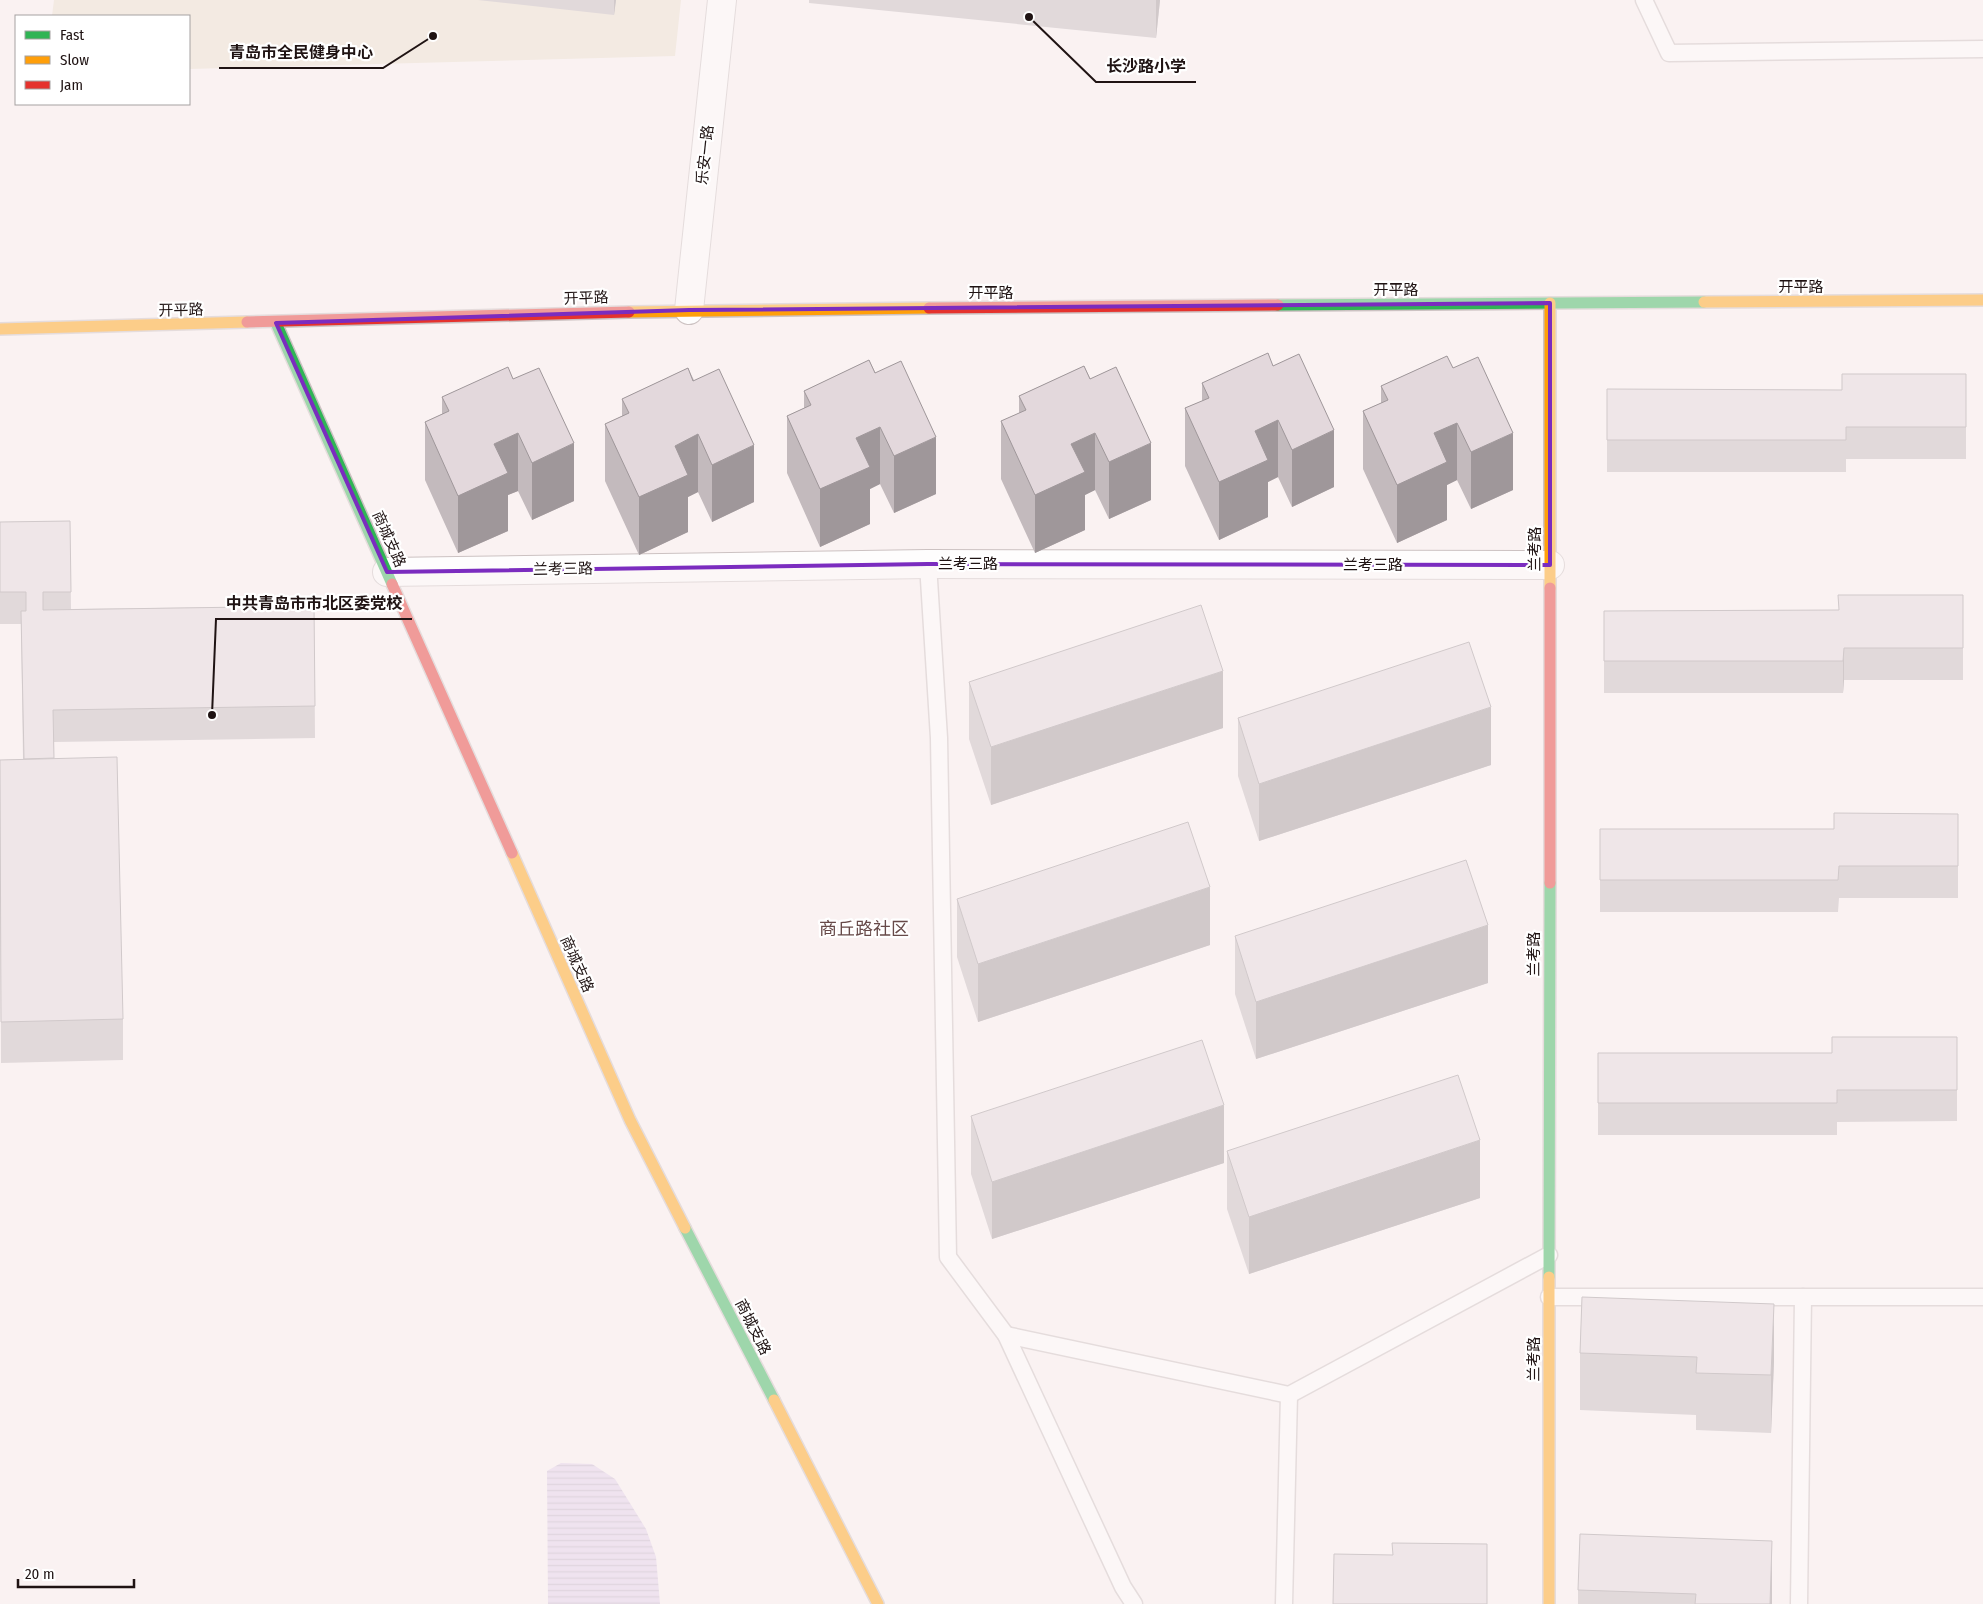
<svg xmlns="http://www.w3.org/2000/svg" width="1983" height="1604" viewBox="0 0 1983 1604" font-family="'Fira Sans Condensed','Noto Sans SC',sans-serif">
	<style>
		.pitch { fill: #ebe0ce }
		.water { fill: url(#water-rules) }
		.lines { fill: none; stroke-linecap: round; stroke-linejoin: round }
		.lane-casing { stroke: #ccc2c2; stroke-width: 19 }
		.street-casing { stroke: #ccc2c2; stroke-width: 30 }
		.fast-casing { stroke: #ccc2c2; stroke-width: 14 }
		.slow-casing { stroke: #ccc2c2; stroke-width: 14 }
		.jam-casing { stroke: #ccc2c2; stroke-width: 14 }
		.lane { stroke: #fefdfd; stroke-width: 16 }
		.street { stroke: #fefdfd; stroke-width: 28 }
		.fast { stroke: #30b455; stroke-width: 11 }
		.slow { stroke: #ff9f0a; stroke-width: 11 }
		.jam { stroke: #e5322d; stroke-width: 11 }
		.wall { fill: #c3babd }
		.shaded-wall { fill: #9f979a }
		.building { fill: #e3d8dc; stroke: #9f979a }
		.marked { fill: none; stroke: #7b2cbf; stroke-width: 4; stroke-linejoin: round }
		.labels { text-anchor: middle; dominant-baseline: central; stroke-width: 4.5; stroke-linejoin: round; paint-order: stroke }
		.street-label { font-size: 15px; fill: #1f1313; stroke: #fff }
		.quarter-label { font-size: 18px; fill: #674a49; stroke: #fff }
		.leader { fill: none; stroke: #1f1313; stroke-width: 2 }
		.callout-dot { fill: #1f1313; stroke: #fff; stroke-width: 2 }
		.callout-label { font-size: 16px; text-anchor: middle; font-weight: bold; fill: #1f1313; stroke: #fff; stroke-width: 4.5; stroke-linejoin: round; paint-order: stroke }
	</style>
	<defs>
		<pattern id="water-rules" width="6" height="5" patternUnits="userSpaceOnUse" patternTransform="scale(1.25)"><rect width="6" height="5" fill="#e2d0ea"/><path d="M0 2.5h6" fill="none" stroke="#c1b2c8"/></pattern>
	</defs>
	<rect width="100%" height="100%" fill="#faf2f2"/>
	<polygon class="pitch" points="54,0 681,0 675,56 189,69 189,16 52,16"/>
	<polygon class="water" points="561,1463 592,1464 615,1479 646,1529 656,1557 660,1604 548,1604 547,1471"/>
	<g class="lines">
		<defs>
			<g id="lane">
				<polyline points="1644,0 1669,53 1983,49"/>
				<polyline points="928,564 939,738 948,1257 1006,1335 1123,1587 1134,1604"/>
				<polyline points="1549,1297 1983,1297"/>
				<polyline points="1006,1335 1289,1395 1549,1255"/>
				<polyline points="1284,1604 1289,1395"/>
				<polyline points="1799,1604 1803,1297"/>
			</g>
			<g id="street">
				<polyline points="689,310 722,0"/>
				<polyline points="387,572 928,564 1550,565"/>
			</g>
			<g id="fast">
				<polyline points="1278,305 1704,302"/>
				<polyline points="276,323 392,584"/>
				<polyline points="685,1228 774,1400"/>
				<polyline points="1549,1277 1550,883"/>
			</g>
			<g id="slow">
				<polyline points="1704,302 1983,300"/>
				<polyline points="629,312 929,308"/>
				<polyline points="0,329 247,322"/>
				<polyline points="1550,588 1550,303"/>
				<polyline points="512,853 630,1120 685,1228"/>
				<polyline points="774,1400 878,1604"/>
				<polyline points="1549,1604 1549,1277"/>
			</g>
			<g id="jam">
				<polyline points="929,308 1278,305"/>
				<polyline points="247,322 629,312"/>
				<polyline points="392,584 512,853"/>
				<polyline points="1550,883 1550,588"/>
			</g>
		</defs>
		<use href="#lane" class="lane-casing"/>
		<use href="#street" class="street-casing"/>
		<use href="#fast" class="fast-casing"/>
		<use href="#slow" class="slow-casing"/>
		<use href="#jam" class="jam-casing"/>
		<use href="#lane" class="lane"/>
		<use href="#street" class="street"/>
		<use href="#fast" class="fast"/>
		<use href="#slow" class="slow"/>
		<use href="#jam" class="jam"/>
	</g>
	<g class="wall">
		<polygon points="478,0 616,0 614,15"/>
		<polygon points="809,0 1160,0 1156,38 809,3"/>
		<polygon points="1447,356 1513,490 1471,509 1457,480 1447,485 1447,520 1397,543 1363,469 1363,411 1381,403 1381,386"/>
		<polygon points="869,360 936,494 894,513 880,484 870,489 870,524 820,547 787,473 787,416 804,408 804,391"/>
		<polygon points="1084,366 1151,500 1109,519 1095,490 1085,495 1085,530 1035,553 1001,479 1001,421 1019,413 1019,396"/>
		<polygon points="1273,366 1334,487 1292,507 1278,477 1268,482 1268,517 1219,540 1185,466 1185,408 1202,401 1202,383"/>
		<polygon points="688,368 754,502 712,522 698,492 688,497 688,532 639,555 605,481 605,424 622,416 622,399"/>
		<polygon points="1966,374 1966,459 1846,459 1846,472 1607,472 1607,389 1842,390"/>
		<polygon points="513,379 574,501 532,520 518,491 508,495 508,531 458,553 425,480 425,422 442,414 442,397"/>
		<polygon points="70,521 71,609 314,606 315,738 54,742 54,758 123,1019 123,1060 1,1063 0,760 23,759 21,624 0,624 0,522"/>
		<polygon points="1963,595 1963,680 1844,680 1843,693 1604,693 1604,611 1838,610"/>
		<polygon points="969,682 1223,728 991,805 969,739"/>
		<polygon points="1238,718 1491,765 1259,841 1238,776"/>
		<polygon points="1958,814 1958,898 1839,898 1838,912 1600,912 1600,829 1834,829"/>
		<polygon points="957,899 1210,945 978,1022 957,957"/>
		<polygon points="1235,936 1488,983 1256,1059 1235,994"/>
		<polygon points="1957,1037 1957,1121 1837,1122 1837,1135 1598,1135 1598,1053 1832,1053"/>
		<polygon points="971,1116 1224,1163 992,1239 971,1174"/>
		<polygon points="1227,1151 1480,1198 1249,1274 1227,1209"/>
		<polygon points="1582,1297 1774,1361 1771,1433 1696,1430 1696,1415 1580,1410 1580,1353"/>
		<polygon points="1772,1541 1772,1604 1578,1604 1578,1590"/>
	</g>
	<g class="shaded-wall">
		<polygon points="614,0 616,0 614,15"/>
		<polygon points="1156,0 1160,0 1156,38"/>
		<polygon points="1278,420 1278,477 1268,482 1268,517 1219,540 1219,482 1255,431"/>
		<polygon points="1457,423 1457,480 1447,485 1447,520 1397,543 1397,485 1434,433"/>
		<polygon points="880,427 880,484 870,489 870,524 820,547 820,489 856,438"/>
		<polygon points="1334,430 1334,487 1292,507 1292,450"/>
		<polygon points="518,433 518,491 508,495 508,531 458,553 458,496 494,444"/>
		<polygon points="1095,433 1095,490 1085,495 1085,530 1035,553 1035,495 1071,444"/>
		<polygon points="1513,433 1513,490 1471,509 1471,452"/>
		<polygon points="698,434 698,492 688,497 688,532 639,555 639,497 675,446"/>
		<polygon points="936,437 936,494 894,513 894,456"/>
		<polygon points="574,443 574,501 532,520 532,463"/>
		<polygon points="1151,443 1151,500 1109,519 1109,462"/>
		<polygon points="754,445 754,502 712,522 712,465"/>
		<polygon points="1844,648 1844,680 1843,693 1843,661"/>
		<polygon points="1223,671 1223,728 991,805 991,747"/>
		<polygon points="1491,707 1491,765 1259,841 1259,784"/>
		<polygon points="1210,887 1210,945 978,1022 978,964"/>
		<polygon points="1488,925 1488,983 1256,1059 1256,1002"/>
		<polygon points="1224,1105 1224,1163 992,1239 992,1182"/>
		<polygon points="1480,1140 1480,1198 1249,1274 1249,1217"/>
		<polygon points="1774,1304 1774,1361 1771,1433 1771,1375"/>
		<polygon points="1772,1541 1772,1604 1770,1604"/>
	</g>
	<g class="building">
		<polygon points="1268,353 1273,366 1299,354 1334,430 1292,450 1278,420 1255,431 1268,460 1219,482 1185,408 1209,398 1202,383"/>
		<polygon points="1447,356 1453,368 1478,357 1513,433 1471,452 1457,423 1434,433 1447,462 1397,485 1363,411 1388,400 1381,386"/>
		<polygon points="869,360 875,373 901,361 936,437 894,456 880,427 856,438 870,467 820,489 787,416 811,405 804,391"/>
		<polygon points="1084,366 1090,379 1116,367 1151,443 1109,462 1095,433 1071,444 1085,472 1035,495 1001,421 1026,410 1019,396"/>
		<polygon points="508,367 513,379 539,368 574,443 532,463 518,433 494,444 508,473 458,496 425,422 449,411 442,397"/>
		<polygon points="688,368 693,381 719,369 754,445 712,465 698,434 675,446 688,475 639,497 605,424 629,413 622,399"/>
		<polygon points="1842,374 1966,374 1966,427 1846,427 1846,440 1607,440 1607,389 1842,390"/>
		<polygon points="70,521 71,592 43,592 43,610 314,606 315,706 53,710 54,758 24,759 21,611 26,611 26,592 0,592 0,522"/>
		<polygon points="1838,595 1963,595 1963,648 1844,648 1843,661 1604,661 1604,611 1839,610"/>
		<polygon points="1201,605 1223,671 991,747 969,682"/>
		<polygon points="1469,642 1491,707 1259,784 1238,718"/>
		<polygon points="117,757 123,1019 1,1022 0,760"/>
		<polygon points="1834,813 1958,814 1958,866 1839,866 1838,880 1600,880 1600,829 1834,829"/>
		<polygon points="1188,822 1210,887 978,964 957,899"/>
		<polygon points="1466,860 1488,925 1256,1002 1235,936"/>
		<polygon points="1832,1037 1957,1037 1957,1090 1837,1090 1837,1103 1598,1103 1598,1053 1832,1053"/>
		<polygon points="1202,1040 1224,1105 992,1182 971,1116"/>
		<polygon points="1458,1075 1480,1140 1249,1217 1227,1151"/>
		<polygon points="1582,1297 1774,1304 1771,1375 1696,1373 1697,1357 1580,1353"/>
		<polygon points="1580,1534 1772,1541 1770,1604 1695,1604 1696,1594 1578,1590"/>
		<polygon points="1392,1543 1487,1544 1487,1604 1333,1604 1334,1554 1393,1555"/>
	</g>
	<path d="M0 0H1983V1604H0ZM1550,303v262l-622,-1 -541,8 -111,-249 413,-13z" fill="#faf2f2" fill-opacity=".55" fill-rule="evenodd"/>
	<path class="marked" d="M1550,303v262l-622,-1 -541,8 -111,-249 413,-13z"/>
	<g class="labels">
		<g class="street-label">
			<text transform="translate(705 155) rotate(-84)">乐安一路</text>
			<text x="1801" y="287">开平路</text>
			<text x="1396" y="290">开平路</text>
			<text x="991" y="293">开平路</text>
			<text transform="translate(586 298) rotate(-2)">开平路</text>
			<text transform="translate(181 310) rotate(-1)">开平路</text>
			<text transform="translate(389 539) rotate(66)">商城支路</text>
			<text transform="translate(1535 549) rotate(-90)">兰考路</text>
			<text x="968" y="564">兰考三路</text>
			<text x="1373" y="565">兰考三路</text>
			<text transform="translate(563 569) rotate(-1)">兰考三路</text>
			<text transform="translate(1534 954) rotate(-90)">兰考路</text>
			<text transform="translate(577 964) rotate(66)">商城支路</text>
			<text transform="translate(753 1327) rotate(63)">商城支路</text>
			<text transform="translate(1534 1359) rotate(-90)">兰考路</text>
		</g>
		<g class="quarter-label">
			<text x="864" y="929">商丘路社区</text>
		</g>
	</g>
	<path class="leader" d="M433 36L383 68H219M1029 17L1096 82H1196M212 715L216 619H412"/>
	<g class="callout-dot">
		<circle cx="433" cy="36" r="5"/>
		<circle cx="1029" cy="17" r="5"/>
		<circle cx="212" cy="715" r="5"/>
	</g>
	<g class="callout-label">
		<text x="301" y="58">青岛市全民健身中心</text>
		<text x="1146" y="72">长沙路小学</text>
		<text x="314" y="609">中共青岛市市北区委党校</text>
	</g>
	<rect x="15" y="15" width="175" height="90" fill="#ffffff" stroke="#a5a1a1"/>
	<rect x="25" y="31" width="25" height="8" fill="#30b455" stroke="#a5a1a1"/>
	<text x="60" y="40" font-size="15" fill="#1f1313">Fast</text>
	<rect x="25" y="56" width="25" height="8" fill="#ff9f0a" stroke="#a5a1a1"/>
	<text x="60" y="65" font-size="15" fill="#1f1313">Slow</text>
	<rect x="25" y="81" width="25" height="8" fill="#e5322d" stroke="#a5a1a1"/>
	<text x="60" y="90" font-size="15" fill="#1f1313">Jam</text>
	<path d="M18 1579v8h116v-8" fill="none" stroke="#1f1313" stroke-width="2.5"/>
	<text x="25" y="1579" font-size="15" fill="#1f1313" stroke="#ffffff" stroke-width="4" paint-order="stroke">20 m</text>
</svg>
